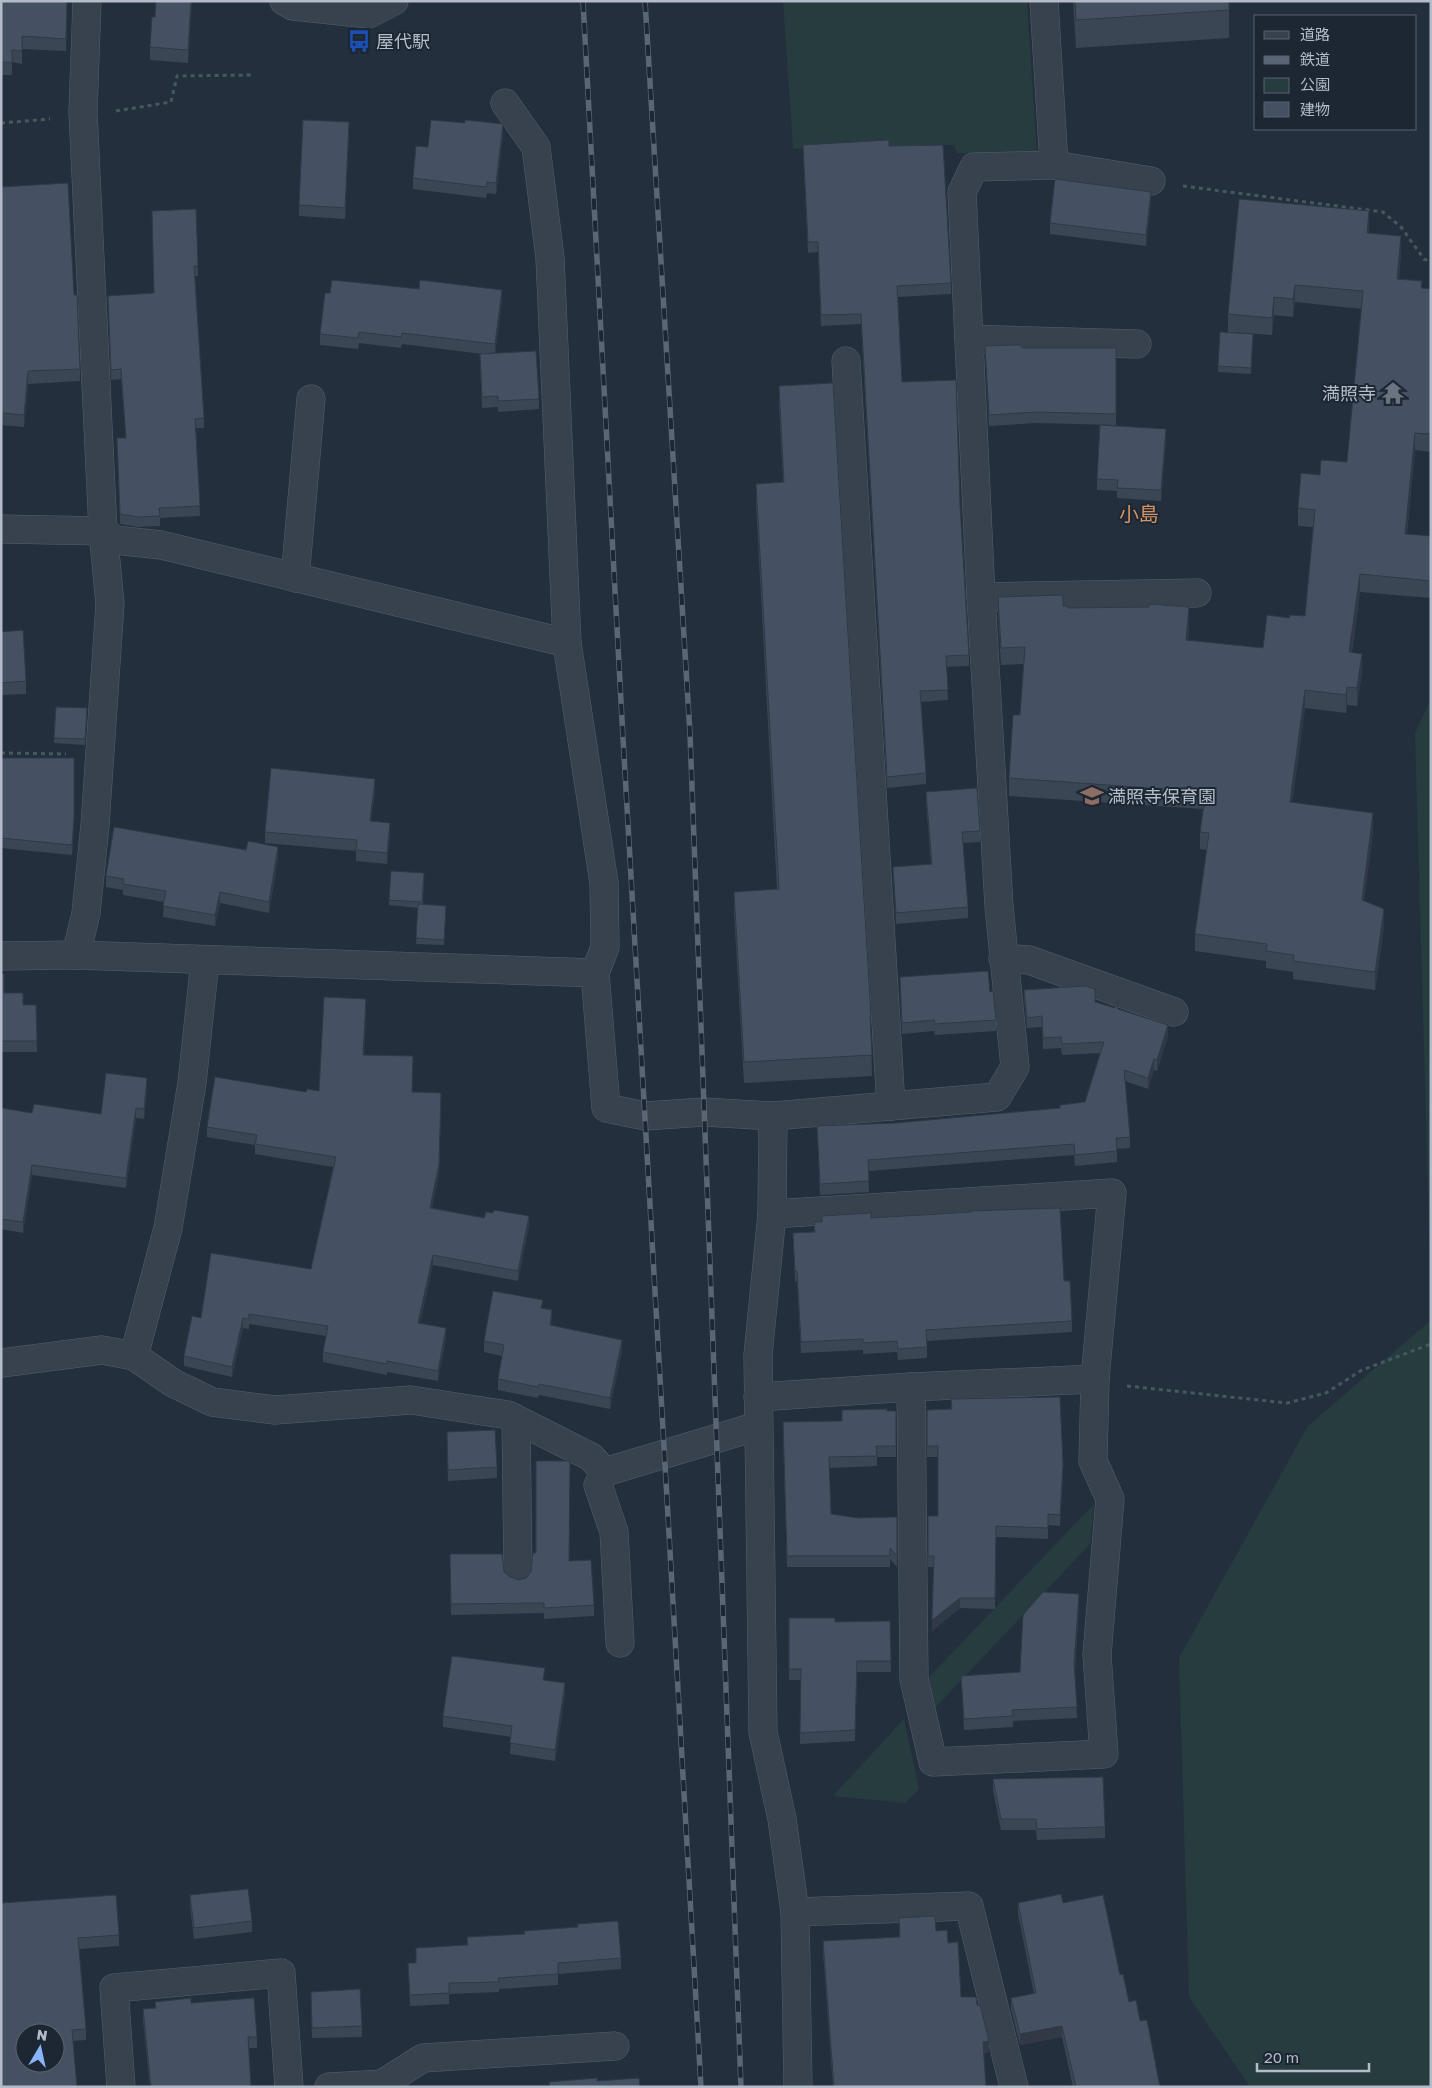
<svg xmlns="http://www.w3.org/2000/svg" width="1432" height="2088" viewBox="0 0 1432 2088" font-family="'Golos Text','Noto Sans JP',sans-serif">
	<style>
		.green { fill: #263c3f }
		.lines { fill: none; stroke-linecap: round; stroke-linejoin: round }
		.minor-casing { stroke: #565f6c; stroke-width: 29 }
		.path { stroke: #44595c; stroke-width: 3; stroke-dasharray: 4 4; stroke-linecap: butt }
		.minor { stroke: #38414e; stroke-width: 28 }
		.rail-casing { stroke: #5a6575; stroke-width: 5.5 }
		.rail { stroke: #1d2633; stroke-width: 4; stroke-dasharray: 11; stroke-linecap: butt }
		.wall { fill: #3b4654 }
		.shaded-wall { fill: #303945 }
		.building { fill: #455162; stroke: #303945; fill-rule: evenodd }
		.labels { text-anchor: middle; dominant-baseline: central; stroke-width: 4; stroke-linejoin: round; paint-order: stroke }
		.poi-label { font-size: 18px; fill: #b4bcc9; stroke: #1d2633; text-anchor: start }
		.quarter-label { font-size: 20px; fill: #d59563; stroke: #1d2633 }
	</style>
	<rect width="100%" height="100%" fill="#242f3e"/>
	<g class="green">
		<polygon points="783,1 1027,1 1037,155 957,153 954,145 793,149"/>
		<polygon points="1431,699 1431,1297 1415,733"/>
		<polygon points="1431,1320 1431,2087 1250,2087 1189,1997 1179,1658 1308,1426"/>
		<polygon points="1094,1504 1090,1544 934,1709 929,1677"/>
		<polygon points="904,1719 919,1789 905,1803 833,1796"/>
	</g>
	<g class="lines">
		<defs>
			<g id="minor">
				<polyline points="284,1 293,6 369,14 394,1"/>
				<polyline points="505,103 536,147 550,258 567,643 604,883 605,947 595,973"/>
				<polyline points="1054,165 1151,181"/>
				<polyline points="969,339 1137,344"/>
				<polyline points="846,361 891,1106"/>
				<polyline points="1,529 103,531 115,540 161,545 567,643"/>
				<polyline points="295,578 311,399"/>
				<polyline points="981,597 1197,593"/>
				<polyline points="76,955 86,913 95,825 110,604 103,531 83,112 87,1"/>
				<polyline points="1,956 76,955 595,973 606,1108 645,1116 704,1112 773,1116 997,1097 1015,1067 999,906 981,597 962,192 974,167 1054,165 1044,1"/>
				<polyline points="1003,958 1029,960 1174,1012"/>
				<polyline points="773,1116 772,1214 758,1355 763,1732 782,1819 795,1912 798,2087"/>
				<polyline points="134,1356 168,1228 192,1083 205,961"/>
				<polyline points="1,1363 102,1350 134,1356 173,1383 212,1402 275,1410 411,1400 508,1415 591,1457 605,1472"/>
				<polyline points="911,1387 1095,1379"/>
				<polyline points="758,1397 911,1387 914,1679 933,1762 1104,1754 1097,1655 1110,1499 1093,1461 1095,1379 1112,1193 772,1214"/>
				<polyline points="516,1419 518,1575"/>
				<polyline points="620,1643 614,1532 598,1485 605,1472 758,1426"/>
				<polyline points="795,1912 969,1906 1014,2087"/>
				<polyline points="121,2087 114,1988 281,1973 289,2087"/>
				<polyline points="329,2087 382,2084 423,2058 615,2046"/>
			</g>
		</defs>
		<use href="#minor" class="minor-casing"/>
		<g class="path">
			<polyline points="116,111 171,102 177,76 253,75"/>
			<polyline points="1,123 50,119"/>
			<polyline points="1183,186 1383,212 1401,227 1424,259 1431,262"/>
			<polyline points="1,753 66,754"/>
			<polyline points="1127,1386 1287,1403 1326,1393 1362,1370 1431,1344"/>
		</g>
		<use href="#minor" class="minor"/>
		<defs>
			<g id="rail">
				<polyline points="583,1 623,738 701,2087"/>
				<polyline points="645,1 690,734 741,2087"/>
			</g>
		</defs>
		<use href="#rail" class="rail-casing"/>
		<use href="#rail" class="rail"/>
	</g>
	<g class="wall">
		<polygon points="1,1 67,1 66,51 22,49 22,64 12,62 12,75 1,75"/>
		<polygon points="192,1 188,63 150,60 150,47 155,17"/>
		<polygon points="1073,1 1229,1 1229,38 1076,48"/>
		<polygon points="349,133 345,219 299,216 299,205"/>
		<polygon points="503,135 496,194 487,193 486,198 413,189 413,178 428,147"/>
		<polygon points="803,145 889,146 951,283 951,294 898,297 902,382 960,505 969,655 969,666 946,667 948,700 921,702 926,773 926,784 887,788 861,324 821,326 818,252 808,253"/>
		<polygon points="1,187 74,295 80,369 80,381 28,384 24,427 1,425"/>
		<polygon points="1151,202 1146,246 1050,234 1050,223"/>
		<polygon points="196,209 198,276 195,276 204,418 204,428 196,428 200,516 160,518 160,526 138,527 120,524 117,438 126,438 121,379 111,380 108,296 154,293"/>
		<polygon points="1369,229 1369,233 1401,253 1399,279 1422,288 1431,289 1431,452 1415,450 1407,534 1431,536 1431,598 1360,592 1352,652 1362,671 1357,706 1347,705 1346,713 1305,708 1292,803 1373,831 1364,901 1384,927 1375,990 1293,979 1293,972 1266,968 1266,961 1195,951 1195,934 1207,850 1200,849 1200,832 1203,809 1009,796 1009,778 1020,715 1024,664 1001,665 998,614 998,597 1063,606 1068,608 1189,625 1188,641 1263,648 1289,618 1305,616 1313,527 1298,526 1298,508 1320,475 1347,462 1362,309 1295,302 1293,317 1274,315 1272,335 1228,332 1228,314"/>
		<polygon points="502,301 495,353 539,399 539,409 498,412 498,407 482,408 480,365 480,354 482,354 402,344 401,348 359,343 358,349 320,345 320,334"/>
		<polygon points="1253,334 1251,374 1218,372 1218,366"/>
		<polygon points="985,346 1022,348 1116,348 1116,425 1036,423 989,426"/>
		<polygon points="779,386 871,1016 871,1037 872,1076 744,1083 734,912 734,892 777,889 756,504 756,484 783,482 779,406"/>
		<polygon points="1166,440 1161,501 1117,498 1117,491 1097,490 1097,479"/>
		<polygon points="1,632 26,681 26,694 1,695"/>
		<polygon points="87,714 85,745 54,743 54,738"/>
		<polygon points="1,758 74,827 72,855 1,848"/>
		<polygon points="375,790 371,821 390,834 387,864 356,861 356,851 265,843 265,832"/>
		<polygon points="926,792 980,831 980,842 963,843 968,907 968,918 896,924 893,867 931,864 926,802"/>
		<polygon points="278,858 269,913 220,903 215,926 163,917 164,902 123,895 123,890 106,887 106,876"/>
		<polygon points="424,873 423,904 446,911 444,945 416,944 418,908 389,905 389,900"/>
		<polygon points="1,974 4,993 23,1005 36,1005 37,1052 1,1052"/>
		<polygon points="900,977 990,992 996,1020 996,1031 935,1035 934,1031 902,1034"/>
		<polygon points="1024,990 1095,1002 1118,1009 1168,1036 1157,1071 1154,1070 1148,1089 1125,1081 1130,1137 1130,1148 1117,1149 1117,1162 1075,1166 1074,1155 868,1171 869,1192 820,1195 817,1126 896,1123 1060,1108 1085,1102 1100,1053 1062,1055 1061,1048 1043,1049 1042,1027 1027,1028 1024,1000"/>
		<polygon points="366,1010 364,1055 412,1092 441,1104 439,1174 432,1208 529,1226 518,1281 433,1265 420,1323 446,1338 438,1381 387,1372 387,1375 323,1362 323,1352 326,1336 249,1324 249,1329 243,1328 232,1377 184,1366 184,1356 201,1318 311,1269 333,1167 255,1154 255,1145 207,1137 207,1127 306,1092 319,1091"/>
		<polygon points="147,1089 144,1119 136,1118 126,1188 32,1175 23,1233 1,1229 1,1108 32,1113 101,1114"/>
		<polygon points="871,1218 1064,1281 1072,1321 1072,1332 927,1341 927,1358 898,1360 897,1352 863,1354 863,1350 801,1353 797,1281 795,1282 793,1233 814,1232 814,1222"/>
		<polygon points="543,1308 552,1321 551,1326 622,1351 610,1409 539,1395 538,1398 498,1390 498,1379 502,1356 484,1352 484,1341"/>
		<polygon points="951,1399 1063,1475 1060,1526 1048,1525 1048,1539 996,1537 995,1609 960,1608 932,1631 933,1567 928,1567 928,1516 938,1516 938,1457 927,1457 927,1410 951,1409"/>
		<polygon points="842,1410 896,1411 896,1457 877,1457 877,1466 829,1468 831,1514 858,1518 897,1517 897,1567 890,1559 890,1567 787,1567 783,1433 842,1421"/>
		<polygon points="447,1432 497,1467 497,1478 448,1481"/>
		<polygon points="450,1554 504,1572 510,1577 519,1580 569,1561 594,1605 594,1616 544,1619 544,1613 451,1615"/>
		<polygon points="1079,1605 1075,1669 1077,1718 1013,1721 1013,1727 964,1730 961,1676 1020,1672"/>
		<polygon points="789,1618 835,1622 890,1621 891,1672 857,1672 855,1741 800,1744 801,1680 789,1680"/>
		<polygon points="544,1680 565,1694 555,1761 510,1754 511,1737 443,1727 443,1716"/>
		<polygon points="993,1779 1105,1827 1105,1838 1037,1840 1036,1830 1001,1830 993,1790"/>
		<polygon points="190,1895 252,1921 252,1932 194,1939 190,1906"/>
		<polygon points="1,1903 119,1935 119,1946 79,1949 86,2029 86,2040 73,2041"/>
		<polygon points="1018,1903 1063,1903 1120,1975 1129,2002 1140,2021 1160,2087 1073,2087 1062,2037 1020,2045 1011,2009 1011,1998 1034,1994 1018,1914"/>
		<polygon points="899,1918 936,1931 948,1943 961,1997 977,2005 989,2052 983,2053 986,2087 833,2087 823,1952 823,1941 899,1937"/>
		<polygon points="467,1937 621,1958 621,1969 558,1974 558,1985 499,1989 499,1992 449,1994 449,2004 410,2006 408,1963 416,1963 416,1948 467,1945"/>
		<polygon points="311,1992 362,2026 362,2037 312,2038"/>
		<polygon points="155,2002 191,2003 257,2037 257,2048 249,2048 251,2087 150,2087 143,2020 143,2009 155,2008"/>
	</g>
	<g class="shaded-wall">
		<polygon points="191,1 192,1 188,63 188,50"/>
		<polygon points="349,122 349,133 345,219 345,208"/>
		<polygon points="503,124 503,135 496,194 496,183"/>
		<polygon points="1151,192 1151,202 1146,246 1146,235"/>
		<polygon points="1369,211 1369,229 1367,251 1367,233"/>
		<polygon points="1401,236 1401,253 1397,296 1397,279"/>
		<polygon points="1295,285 1295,302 1293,317 1293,299"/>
		<polygon points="502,290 502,301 495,355 495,344"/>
		<polygon points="1274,297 1274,315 1272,335 1272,318"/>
		<polygon points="28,371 28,384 24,427 24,415"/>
		<polygon points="1166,429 1166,440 1161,501 1161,490"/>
		<polygon points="1415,433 1415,450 1405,551 1405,534"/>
		<polygon points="1360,574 1360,592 1349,669 1349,652"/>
		<polygon points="1189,607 1189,625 1186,658 1186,640"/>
		<polygon points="1362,654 1362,671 1357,706 1357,688"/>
		<polygon points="1347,687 1347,705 1346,713 1346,695"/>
		<polygon points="1305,690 1305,708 1290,820 1290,802"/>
		<polygon points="375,779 375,790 370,832 370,821"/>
		<polygon points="1373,813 1373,831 1362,918 1362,900"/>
		<polygon points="74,817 74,827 72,855 72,845"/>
		<polygon points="390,823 390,834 387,864 387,853"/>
		<polygon points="278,847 278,858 269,913 269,902"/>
		<polygon points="220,892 220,903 215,926 215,915"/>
		<polygon points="1384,909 1384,927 1375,990 1375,972"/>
		<polygon points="366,999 366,1010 363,1065 363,1055"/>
		<polygon points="1168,1025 1168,1036 1157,1071 1157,1060"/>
		<polygon points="1154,1059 1154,1070 1148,1089 1148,1078"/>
		<polygon points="147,1078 147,1089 144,1119 144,1109"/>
		<polygon points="441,1104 439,1174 430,1218 430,1208"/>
		<polygon points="136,1108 136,1118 126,1188 126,1178"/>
		<polygon points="32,1165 32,1175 23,1233 23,1222"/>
		<polygon points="529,1216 529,1226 518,1281 518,1271"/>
		<polygon points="433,1255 433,1265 418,1333 418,1323"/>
		<polygon points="552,1310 552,1321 550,1336 550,1325"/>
		<polygon points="243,1318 243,1328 232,1377 232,1367"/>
		<polygon points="446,1328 446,1338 438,1381 438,1371"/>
		<polygon points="622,1340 622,1351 610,1409 610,1398"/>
		<polygon points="1063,1464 1063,1475 1060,1526 1060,1515"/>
		<polygon points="1079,1594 1079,1605 1074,1674 1074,1663"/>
		<polygon points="960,1598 960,1608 932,1631 932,1620"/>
		<polygon points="565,1683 565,1694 555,1761 555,1750"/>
		<polygon points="1062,2026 1062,2037 1020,2045 1020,2034"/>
		<polygon points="989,2041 989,2052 983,2053 983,2042"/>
	</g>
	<g class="building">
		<polygon points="1,1 67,1 66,39 22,36 22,51 12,50 12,63 1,62"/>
		<polygon points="156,1 191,1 188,50 150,47 152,17 155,17"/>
		<polygon points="1075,1 1229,1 1229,10 1076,20"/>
		<polygon points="303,120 349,122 345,208 299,205"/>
		<polygon points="431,120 465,123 465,120 503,124 496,183 487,182 486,187 413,178 416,146 428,147"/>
		<polygon points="889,140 889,146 943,145 951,283 897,286 902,382 956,380 960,505 969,655 946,656 948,690 920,691 926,773 887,777 861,314 821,315 818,242 808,242 803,145"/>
		<polygon points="1055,179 1151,192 1146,235 1050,223"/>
		<polygon points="68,183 74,295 77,295 80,369 28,371 24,415 1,413 1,187"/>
		<polygon points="1239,199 1369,211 1367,233 1401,236 1397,279 1422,281 1421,288 1431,289 1431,434 1415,433 1405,534 1431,536 1431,581 1360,574 1349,652 1362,654 1357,688 1347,687 1346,695 1305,690 1290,802 1373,813 1362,900 1384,909 1375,972 1293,961 1294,955 1266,951 1267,944 1195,934 1209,833 1200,832 1206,792 1009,778 1013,715 1020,715 1025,647 1001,648 998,597 1063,595 1063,606 1068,606 1068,608 1149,607 1149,604 1189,607 1186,640 1263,648 1267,615 1289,618 1290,615 1305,616 1315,510 1298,508 1301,473 1320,475 1321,460 1347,462 1363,291 1295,285 1293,299 1274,297 1272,318 1228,314"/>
		<polygon points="196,209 198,266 194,266 204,418 195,419 200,506 159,508 160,516 138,517 120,514 117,438 126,438 121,369 111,370 108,296 154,293 152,211"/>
		<polygon points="332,280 419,289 420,280 502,290 495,344 402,333 401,337 359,332 358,338 320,334 325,293 330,293"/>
		<polygon points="1220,332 1253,334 1251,368 1218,366"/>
		<polygon points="1015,345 1021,345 1022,348 1116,348 1116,414 1036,412 989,415 985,346"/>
		<polygon points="536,351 539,399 498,401 498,396 482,397 480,354"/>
		<polygon points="833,383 871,1016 870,1016 872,1055 744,1062 734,892 779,889 756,484 784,482 779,386"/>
		<polygon points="1100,425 1166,429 1161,490 1117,488 1118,480 1097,479"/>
		<polygon points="23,630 26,681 1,683 1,632"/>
		<polygon points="56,707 87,708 85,739 54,738"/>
		<polygon points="1,758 74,758 74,817 72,845 1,838"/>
		<polygon points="271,768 375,779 370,821 390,823 387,853 356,850 357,840 265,832"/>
		<polygon points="977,788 980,831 962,832 968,907 896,913 893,867 932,864 926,792"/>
		<polygon points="114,827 246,850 248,841 278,847 269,902 220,892 215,915 163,906 166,891 123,884 124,879 106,876"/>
		<polygon points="391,871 424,873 422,902 389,900"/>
		<polygon points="418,904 446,906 444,940 416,938"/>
		<polygon points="988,971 990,992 993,991 996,1020 935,1024 934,1020 902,1023 900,977"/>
		<polygon points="1,974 4,974 4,993 23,993 23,1005 36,1005 37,1041 1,1041"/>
		<polygon points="1085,986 1095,989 1095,1002 1115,1008 1117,1001 1118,1009 1168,1025 1157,1060 1154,1059 1148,1078 1124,1070 1130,1137 1116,1138 1117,1151 1075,1155 1074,1144 868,1160 869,1181 820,1184 817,1126 896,1123 1060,1108 1060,1105 1085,1102 1104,1042 1062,1044 1061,1037 1043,1038 1042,1016 1027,1018 1024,990"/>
		<polygon points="324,997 366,999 363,1055 413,1056 412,1092 441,1093 439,1164 430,1208 484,1218 486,1212 493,1213 494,1210 529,1216 518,1271 433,1255 418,1323 446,1328 438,1371 387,1361 387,1364 323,1352 328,1326 249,1314 249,1319 243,1318 232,1367 184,1356 192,1316 201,1318 211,1253 311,1269 336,1157 255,1144 257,1135 207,1127 215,1077 306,1092 307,1089 319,1091"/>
		<polygon points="106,1073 147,1078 144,1109 136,1108 126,1178 32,1165 23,1222 1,1219 1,1108 32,1113 34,1104 101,1114"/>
		<polygon points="1060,1208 1064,1281 1070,1281 1072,1321 926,1330 927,1347 898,1349 897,1341 863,1343 863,1339 801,1342 797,1271 795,1271 793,1233 815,1232 814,1222 822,1222 822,1216 871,1213 871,1218 971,1212 970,1211"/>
		<polygon points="493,1291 543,1300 541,1308 552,1310 550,1325 622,1340 610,1398 539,1384 538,1387 498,1379 504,1345 484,1341"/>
		<polygon points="1060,1397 1063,1464 1060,1515 1048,1514 1048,1528 996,1526 995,1598 960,1598 932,1620 934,1556 928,1556 928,1516 938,1516 938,1446 927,1446 927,1410 952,1409 951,1399"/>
		<polygon points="887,1409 887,1411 896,1411 896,1446 876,1446 877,1456 829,1457 831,1514 858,1518 897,1517 897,1556 890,1548 890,1556 787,1556 783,1422 842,1421 842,1410"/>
		<polygon points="495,1430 497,1467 448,1470 447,1432"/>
		<polygon points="536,1461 570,1461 569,1561 591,1560 594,1605 544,1608 544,1603 451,1604 450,1554 502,1554 504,1572 510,1577 519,1580 526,1578 531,1572 533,1553 536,1553"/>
		<polygon points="1043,1592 1079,1594 1074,1663 1077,1707 1012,1710 1013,1716 964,1719 961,1676 1020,1672 1023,1615"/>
		<polygon points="789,1618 835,1618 835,1622 890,1621 891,1661 857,1661 855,1730 800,1733 801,1669 789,1669"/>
		<polygon points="452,1656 545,1668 543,1680 565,1683 555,1750 510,1743 512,1726 443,1716"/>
		<polygon points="1103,1777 1105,1827 1037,1829 1036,1819 1001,1819 993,1779"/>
		<polygon points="248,1889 252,1921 194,1928 190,1895"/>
		<polygon points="1061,1894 1063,1903 1103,1895 1120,1975 1123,1974 1129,2002 1136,2000 1140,2021 1147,2020 1160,2087 1076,2087 1062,2026 1020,2034 1011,1998 1036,1993 1018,1903"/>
		<path d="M116,1895l3,40 -41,3 8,91 -14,1 5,57h-76v-184zM25,2033h30v30h-30z"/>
		<polygon points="935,1916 936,1931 947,1930 948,1943 958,1942 961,1997 976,1997 977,2005 980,2005 989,2041 983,2042 986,2087 834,2087 823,1941 900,1937 899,1918"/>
		<polygon points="618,1921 621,1958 558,1963 558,1974 498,1978 499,1982 449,1983 449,1993 410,1995 408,1963 416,1963 416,1948 468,1945 467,1937 525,1934 524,1931 578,1927 577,1924"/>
		<polygon points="360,1989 362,2026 312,2028 311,1992"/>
		<polygon points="191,1998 191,2003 254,1998 257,2037 248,2037 251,2087 151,2087 143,2009 156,2008 155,2002"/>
		<polygon points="597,2078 597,2081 639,2078 640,2087 550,2087 549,2082"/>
	</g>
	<defs>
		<symbol id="bus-bare" viewBox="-9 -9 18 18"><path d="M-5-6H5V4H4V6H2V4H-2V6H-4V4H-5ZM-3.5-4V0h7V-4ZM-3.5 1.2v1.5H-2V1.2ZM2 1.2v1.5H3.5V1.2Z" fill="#1a4fb4" stroke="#1d2633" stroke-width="2.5" paint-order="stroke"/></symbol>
		<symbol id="temple-bare" viewBox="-9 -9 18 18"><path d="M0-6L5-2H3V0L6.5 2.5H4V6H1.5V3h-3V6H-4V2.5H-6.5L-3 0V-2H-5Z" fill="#6b7280" stroke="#1d2633" stroke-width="2.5" paint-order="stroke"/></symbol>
		<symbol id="school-bare" viewBox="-9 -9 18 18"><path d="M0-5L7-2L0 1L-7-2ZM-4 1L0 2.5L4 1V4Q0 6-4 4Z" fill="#8d6e63" stroke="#1d2633" stroke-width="2.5" paint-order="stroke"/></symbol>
	</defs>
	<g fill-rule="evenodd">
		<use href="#bus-bare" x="343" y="25" width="32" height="32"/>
		<use href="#temple-bare" x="1377" y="377" width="32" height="32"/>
		<use href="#school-bare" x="1076" y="780" width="32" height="32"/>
	</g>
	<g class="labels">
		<g class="poi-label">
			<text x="376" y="41">屋代駅</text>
			<text x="1376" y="393" text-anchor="end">満照寺</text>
			<text x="1108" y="796">満照寺保育園</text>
		</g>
		<g class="quarter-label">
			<text x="1139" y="513">小島</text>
		</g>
	</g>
	<rect width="1432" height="2088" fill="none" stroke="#b4bcc9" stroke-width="5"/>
	<rect x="1254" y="15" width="162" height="115" fill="#1d2633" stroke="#59626f"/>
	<rect x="1264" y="31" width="25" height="8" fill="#38414e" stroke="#59626f"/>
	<text x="1300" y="40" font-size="15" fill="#b4bcc9">道路</text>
	<rect x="1264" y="56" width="25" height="8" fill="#5a6575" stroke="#59626f"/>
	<text x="1300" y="65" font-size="15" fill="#b4bcc9">鉄道</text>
	<rect x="1264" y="78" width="25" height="15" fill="#263c3f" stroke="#59626f"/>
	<text x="1300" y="90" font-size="15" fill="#b4bcc9">公園</text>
	<rect x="1264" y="102" width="25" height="15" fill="#455162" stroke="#59626f"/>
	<text x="1300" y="115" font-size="15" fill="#b4bcc9">建物</text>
	<g transform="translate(40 2048) rotate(9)"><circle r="24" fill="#1d2633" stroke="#59626f"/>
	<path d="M0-4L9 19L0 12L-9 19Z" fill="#8ab4f8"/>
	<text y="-8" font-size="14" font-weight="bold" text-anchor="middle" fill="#b4bcc9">N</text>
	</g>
	<path d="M1257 2063v8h112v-8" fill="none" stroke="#b4bcc9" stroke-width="2.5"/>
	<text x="1264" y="2063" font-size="15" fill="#b4bcc9" stroke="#1d2633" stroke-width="4" paint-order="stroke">20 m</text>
</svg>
